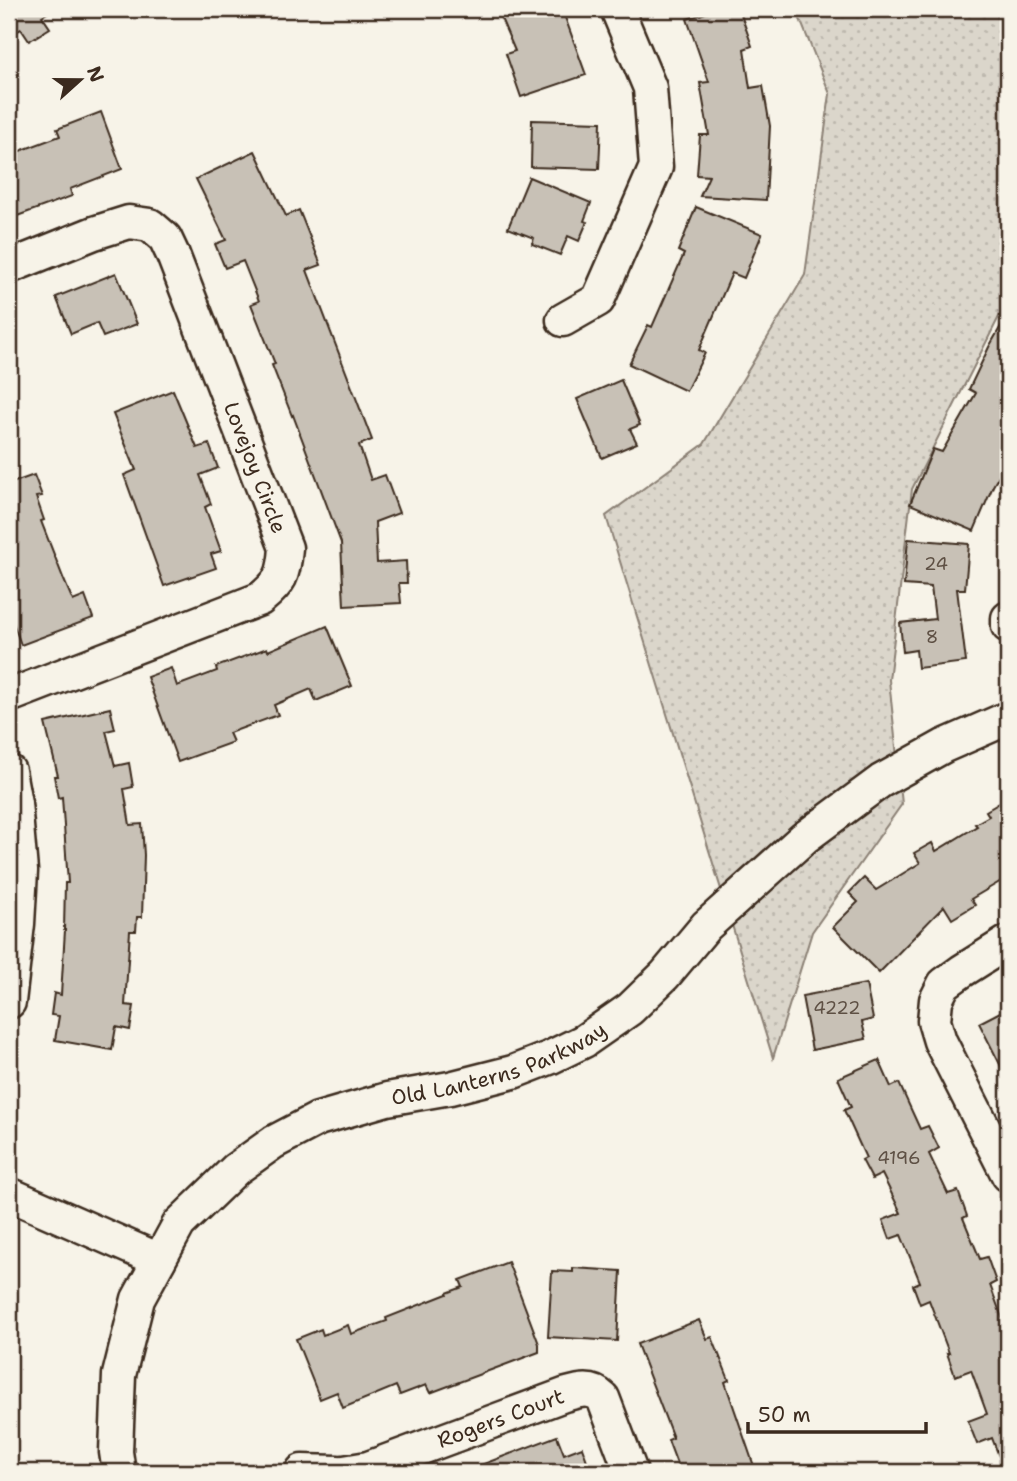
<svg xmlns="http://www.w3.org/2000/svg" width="1017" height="1481" viewBox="0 0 1017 1481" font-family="'Shantell Sans',sans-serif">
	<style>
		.green { fill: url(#green-dots); stroke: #8b8074; stroke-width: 2 }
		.building { fill: #c8c1b6; stroke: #3b2a1e; stroke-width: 2 }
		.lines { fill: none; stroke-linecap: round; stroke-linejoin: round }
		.minor-casing { stroke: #3b2a1e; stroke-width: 37 }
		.minor { stroke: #f7f3e8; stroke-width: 32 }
		.labels { text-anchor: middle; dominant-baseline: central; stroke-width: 7; stroke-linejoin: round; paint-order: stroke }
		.number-label { font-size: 18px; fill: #5e5044 }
		.street-label { font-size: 21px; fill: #3b2a1e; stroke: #f7f3e8 }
	</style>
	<defs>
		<pattern id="green-dots" width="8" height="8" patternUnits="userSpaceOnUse" patternTransform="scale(1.75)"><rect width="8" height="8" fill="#dbd6cb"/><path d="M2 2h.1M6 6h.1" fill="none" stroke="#bdb8ae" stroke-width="1.8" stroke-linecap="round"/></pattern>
	</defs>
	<rect width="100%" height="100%" fill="#f7f3e8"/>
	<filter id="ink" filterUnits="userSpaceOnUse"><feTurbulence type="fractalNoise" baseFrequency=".0143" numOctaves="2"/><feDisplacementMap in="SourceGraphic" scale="14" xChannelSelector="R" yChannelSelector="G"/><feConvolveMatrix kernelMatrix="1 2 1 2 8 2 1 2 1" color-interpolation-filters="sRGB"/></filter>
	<g filter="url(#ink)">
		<polygon class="green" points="796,9 996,9 1008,50 1008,299 912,489 889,680 902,804 812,932 773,1058 606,516 704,444 805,275 830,94"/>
		<g class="building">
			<polygon points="9,9 54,9 42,16 50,28 29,41 21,29 9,37"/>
			<polygon points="497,9 562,9 586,75 521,97 506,54 515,51"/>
			<polygon points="718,9 739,9 752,46 744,49 750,88 763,86 770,126 766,200 700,196 709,176 697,175 700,135 709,135 700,83 709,82 687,19"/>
			<polygon points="101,112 122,169 70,189 72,196 9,219 9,155 60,136 57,129"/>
			<polygon points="532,120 601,122 599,169 531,167"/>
			<polygon points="255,151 286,216 299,210 321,265 307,270 372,440 359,445 371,480 385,475 399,513 375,522 377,563 406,561 407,583 399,583 401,603 344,606 341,543 293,415 292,416 272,365 275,364 251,304 259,301 243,261 225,268 215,244 226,240 196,179"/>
			<polygon points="529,177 591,203 584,221 587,222 579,241 568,236 560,255 532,244 534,238 508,228"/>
			<polygon points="696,207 762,234 744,278 732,273 699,350 705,353 686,391 629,364 648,325 652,327 684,254 678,251"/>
			<polygon points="116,273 137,324 103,337 97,323 71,334 56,297"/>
			<polygon points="1008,314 1008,460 993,486 974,531 910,504 933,449 942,452 976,393 969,389 989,347"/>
			<polygon points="621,380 640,425 630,429 637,443 602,458 577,399"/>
			<polygon points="173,390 197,448 209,444 218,468 200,475 211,504 205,507 221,551 211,554 216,568 164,586 124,475 136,470 113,414"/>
			<polygon points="34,475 42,496 36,497 44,520 41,521 64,580 73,601 85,596 93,618 21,645 9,611 9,484"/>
			<polygon points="908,539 969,544 965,589 957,589 966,662 918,668 916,650 903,652 900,623 935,619 931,587 904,585"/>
			<polygon points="327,626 352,686 316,701 311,689 274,705 278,715 229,733 233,742 178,762 147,677 171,668 177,686 217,671 216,667 267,648 268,651"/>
			<polygon points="110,708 115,729 106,731 115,766 129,763 133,787 124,789 130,825 142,824 144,855 142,917 137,917 136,931 130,931 125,1005 134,1006 130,1030 116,1027 112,1050 55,1040 59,1016 51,1015 54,993 61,995 65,930 64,930 65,883 68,883 62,797 58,798 54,776 58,776 45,723"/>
			<polygon points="1008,798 1008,877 971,899 975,905 952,919 944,906 879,973 833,927 858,902 849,893 864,878 876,890 920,863 914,853 932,843 936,851 977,826 975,824 989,816 986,811"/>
			<polygon points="866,984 873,1019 862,1022 866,1039 812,1050 802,996"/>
			<polygon points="1008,1008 1008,1080 979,1023"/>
			<polygon points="879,1060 891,1087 899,1083 920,1129 928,1126 939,1148 929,1154 948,1194 958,1191 967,1216 963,1218 980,1259 987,1257 996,1282 990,1285 1008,1334 1008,1472 1005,1472 992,1438 977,1444 968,1421 987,1414 971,1370 955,1376 947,1353 949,1353 929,1300 920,1304 913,1285 920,1282 901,1235 890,1239 883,1220 901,1213 882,1174 872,1179 862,1160 866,1158 844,1110 851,1107 838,1078"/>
			<polygon points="508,1262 539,1344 539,1352 430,1393 426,1385 400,1395 396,1386 343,1408 337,1392 320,1399 296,1339 321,1329 323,1335 348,1325 351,1334 387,1321 386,1318 447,1294 447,1293 463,1287 460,1280"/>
			<polygon points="573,1268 621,1271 617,1341 548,1337 552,1271 573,1272"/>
			<polygon points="699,1320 707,1339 712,1337 729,1380 725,1382 756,1472 680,1472 668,1440 673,1438 637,1344"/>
			<polygon points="557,1436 564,1454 582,1447 591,1472 468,1472 468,1470"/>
		</g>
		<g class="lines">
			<defs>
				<g id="minor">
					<path id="s1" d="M9,267l85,-34 35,-11 21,3 15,13 8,17 113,293c-2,27 -5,34 -26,51l-251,97"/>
					<polyline points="563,320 598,300 656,167 650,88 617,9"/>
					<polyline points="1008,618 1008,626"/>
					<polyline points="9,771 15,803 21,871 18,924 9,1002"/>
					<polyline points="1008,942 962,971 944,984 936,1000 934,1021 940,1041 1008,1175"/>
					<polyline points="9,1194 159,1260"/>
					<polyline points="302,1471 338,1472"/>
					<path id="s2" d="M119,1472l-3,-20 3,-77 19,-76 41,-75 57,-55 38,-27 44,-23 69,-20 63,-11 63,-16 36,-14 35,-17 46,-32 35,-34 41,-49 98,-88 77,-57 63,-35 64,-28"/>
					<path id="s3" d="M344,1472l24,-4 196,-73c14,-4 27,-9 39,3l28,74"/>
				</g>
			</defs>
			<use href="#minor" class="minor-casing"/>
			<use href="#minor" class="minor"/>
		</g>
	</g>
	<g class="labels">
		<g class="number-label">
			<text x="936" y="564">24</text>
			<text x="932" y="637">8</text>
			<text x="837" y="1008">4222</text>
			<text x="899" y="1158">4196</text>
		</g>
		<g class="street-label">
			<text stroke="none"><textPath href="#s1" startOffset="416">Lovejoy Circle</textPath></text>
			<text stroke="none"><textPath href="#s2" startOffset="626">Old Lanterns Parkway</textPath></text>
			<text stroke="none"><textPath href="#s3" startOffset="166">Rogers Court</textPath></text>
		</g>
	</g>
	<rect width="1017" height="1481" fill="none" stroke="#f7f3e8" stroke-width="35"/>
	<rect x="18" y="18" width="982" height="1446" fill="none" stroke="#3b2a1e" stroke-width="2.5" filter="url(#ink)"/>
	<g transform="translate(80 80) rotate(69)" stroke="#f7f3e8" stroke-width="5" paint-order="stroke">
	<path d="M0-5L12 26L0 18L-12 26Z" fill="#3b2a1e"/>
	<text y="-10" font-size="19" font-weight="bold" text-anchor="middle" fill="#3b2a1e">N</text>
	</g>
	<path d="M748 1422v10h178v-10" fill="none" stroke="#3b2a1e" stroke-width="3.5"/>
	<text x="758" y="1422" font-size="21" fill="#3b2a1e" stroke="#f7f3e8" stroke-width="5" paint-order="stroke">50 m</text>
</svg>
